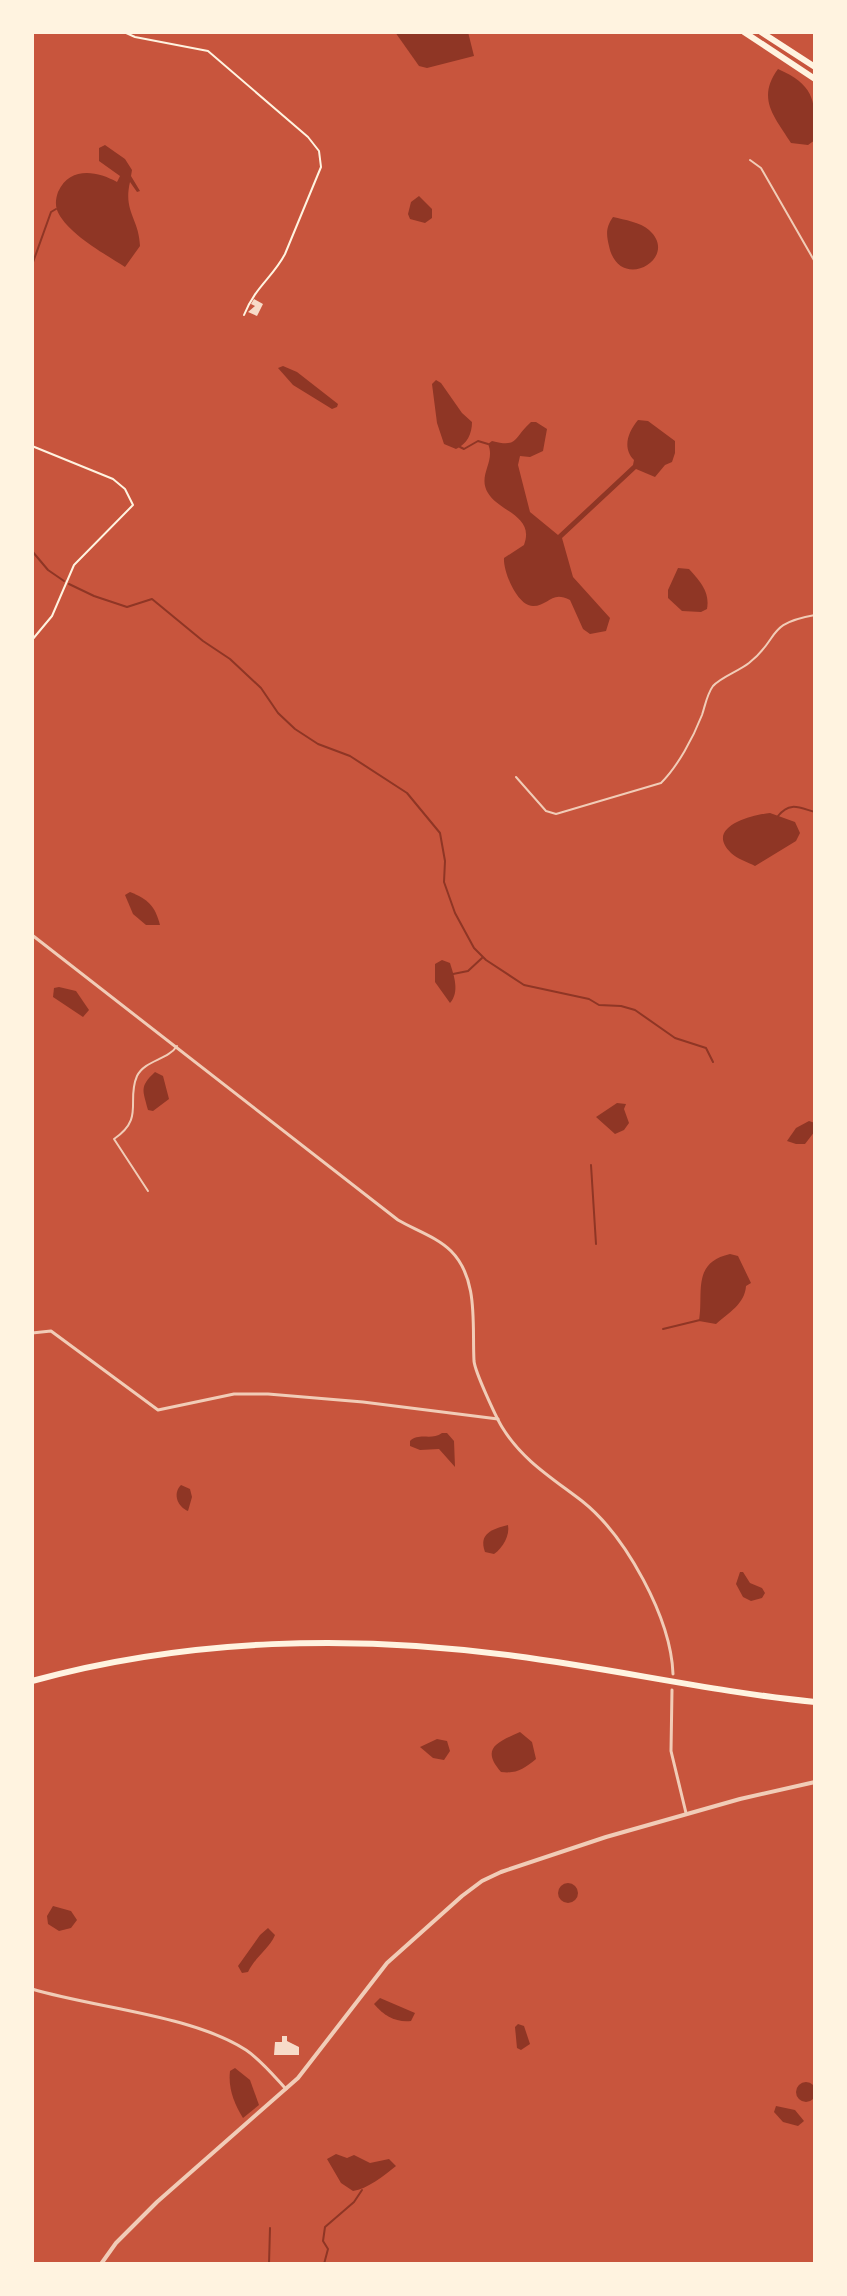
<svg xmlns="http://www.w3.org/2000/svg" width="847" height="2296" viewBox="0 0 847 2296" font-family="'Nunito Sans',sans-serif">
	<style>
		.water { fill: #8f3625 }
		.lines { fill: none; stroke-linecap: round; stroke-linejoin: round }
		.stream { stroke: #8f3625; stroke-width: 2 }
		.building { fill: #f7dbc8 }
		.path { stroke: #fff3e0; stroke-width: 2 }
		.service { stroke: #f1ccb7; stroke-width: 2 }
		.minor { stroke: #f1ccb7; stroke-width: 3 }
		.tertiary { stroke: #f1ccb7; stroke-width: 4 }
		.trunk { stroke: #fff3e0; stroke-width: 6 }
		.motorway { stroke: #fff3e0; stroke-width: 6 }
	</style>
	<rect width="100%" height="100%" fill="#c8553d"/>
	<g class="water">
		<polygon points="395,32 468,32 474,56 427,68 419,66"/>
		<path d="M778,69c39,17 37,34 37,71l-7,5 -17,-2c-16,-26 -35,-44 -13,-74z"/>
		<path d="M105,145l20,14 7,11 -1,6 9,15 -3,1 -7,-10c-7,30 9,36 10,64l-15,21c-20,-13 -59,-34 -68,-57 -2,-6 -1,-12 1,-18 12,-26 39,-21 59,-10l3,-6 -21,-15v-13z"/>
		<polygon points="419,196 432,209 432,218 425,223 410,219 408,214 411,202"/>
		<path d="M613,217c12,3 27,5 36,13 32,28 -30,64 -40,16 -3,-12 -3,-19 4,-29z"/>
		<polygon points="283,366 297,372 338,404 337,407 332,409 293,385 278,368"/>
		<path d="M436,380l5,3 21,30 10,9c0,12 -5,22 -16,27l-12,-5 -7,-21 -5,-39z"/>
		<path d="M638,420l10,1 27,20v12l-3,9 -7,3 -10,12 -19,-8 -74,69 11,39 37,41 -4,13 -16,3 -7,-5 -13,-29c-19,-10 -21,6 -37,6 -16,0 -30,-35 -29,-48l20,-13c11,-30 -25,-33 -36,-52 -11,-18 8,-31 0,-49l4,-3c27,7 21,-3 39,-19h5l11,7 -4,22 -13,6 -10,-1 -2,9 12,47 28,23 75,-70 1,-5c-12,-12 -6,-28 4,-40z"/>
		<path d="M678,568l11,1c11,12 21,23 18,40l-6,3 -19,-1 -14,-13v-8z"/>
		<path d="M770,813l25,9 5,11 -4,8 -41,25c-7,-4 -18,-7 -24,-13 -27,-26 21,-38 39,-40z"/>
		<path d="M130,892c18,7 25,14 30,33h-14l-13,-11 -8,-19z"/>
		<path d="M442,960l8,3c4,13 10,29 0,40l-15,-21v-18z"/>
		<polygon points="59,987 76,991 89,1010 83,1017 53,997 54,988"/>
		<path d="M155,1072l8,4 6,23 -16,12 -5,-1c-5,-20 -9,-23 7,-38z"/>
		<polygon points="617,1103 626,1104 624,1109 629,1123 624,1130 615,1134 596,1117"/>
		<polygon points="809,1121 815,1123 815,1131 805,1144 796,1144 787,1141 796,1128"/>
		<path d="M730,1254l8,2 13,27 -5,3c-1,18 -18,27 -30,38l-17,-3c5,-28 -8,-58 31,-67z"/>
		<path d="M442,1433h5l7,8 1,26 -16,-18 -19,1 -10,-4v-5c10,-9 21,0 32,-8z"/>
		<path d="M181,1485l9,4 2,8 -4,14c-10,-4 -16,-17 -7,-26z"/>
		<path d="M508,1525c2,10 -5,23 -14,29l-9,-2c-7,-19 8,-23 23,-27z"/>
		<polygon points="740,1572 743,1572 750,1583 762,1588 765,1593 762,1598 751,1601 743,1597 736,1584"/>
		<path d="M520,1732l12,10 4,17c-12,10 -20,15 -35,13 -21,-24 -3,-30 19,-40z"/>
		<polygon points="437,1739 447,1741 450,1751 444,1760 433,1758 420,1747"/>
		<circle cx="568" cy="1893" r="10"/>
		<polygon points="53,1906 71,1911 77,1920 71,1928 59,1931 48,1924 47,1916"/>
		<path d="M268,1928l7,7c-6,14 -19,21 -27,37l-6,1 -4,-7 22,-31z"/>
		<path d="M380,1998l35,15 -4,8c-14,2 -27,-5 -37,-17z"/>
		<polygon points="518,2024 524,2026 530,2044 521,2050 517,2048 515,2027"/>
		<path d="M235,2068l15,12 9,25 -16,13c-9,-14 -15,-30 -13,-47z"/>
		<circle cx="806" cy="2092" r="10"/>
		<polygon points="776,2106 795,2110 804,2121 798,2126 783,2122 774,2112"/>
		<path d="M336,2154l11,4 7,-3 16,8 19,-4 7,7c-12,10 -29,23 -43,25l-12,-8 -14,-24z"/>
	</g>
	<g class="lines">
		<g class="stream">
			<polyline points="32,265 51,212 56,209"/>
			<polyline points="460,447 464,449 478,441 488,444"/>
			<polyline points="32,551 48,570 64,581"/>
			<polyline points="69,584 94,596 127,607 152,599 203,641 230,659 261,688 278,713 295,729 318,744 350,756 407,793 440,833 445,861 444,882 455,913 474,948 486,960 524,985 589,999 599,1005 621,1006 635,1010 675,1038 706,1048 713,1062"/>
			<path d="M778,816c12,-15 22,-8 37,-4"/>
			<polyline points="453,974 468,971 482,958"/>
			<polyline points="591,1165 596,1244"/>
			<polyline points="663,1329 700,1320"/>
			<polyline points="269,2264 270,2228"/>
			<polyline points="324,2264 328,2249 323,2241 325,2227 354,2202 362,2190"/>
		</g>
	</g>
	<g class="building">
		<polygon points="254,299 263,304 257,316 248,312 255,306 251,304"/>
		<polygon points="282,2036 287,2036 287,2041 299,2047 299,2055 274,2055 275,2042 282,2042"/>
	</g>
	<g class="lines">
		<g class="path">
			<path d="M124,32l11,5 73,14 100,86 11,14 2,16 -36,87c-12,23 -30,33 -41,61"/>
			<polyline points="32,446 113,479 125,489 133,505 74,565 52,616 32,640"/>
		</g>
		<g class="service">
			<polyline points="750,160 761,168 815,262"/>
			<path d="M516,777l30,34 10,3 105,-31c17,-17 32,-45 41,-68 3,-9 5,-21 11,-29 8,-9 26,-15 36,-23 32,-25 15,-39 66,-48"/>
			<path d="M148,1191l-34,-52c31,-21 12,-38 23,-63 8,-16 31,-16 40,-30"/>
		</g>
		<g class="minor">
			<path d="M32,935l366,285c17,10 39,17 53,31 28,28 21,74 23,110 1,11 22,56 28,66 20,33 50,51 80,74 44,35 89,117 91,173"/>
			<polyline points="32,1333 51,1331 158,1410 234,1394 268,1394 363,1402 498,1419"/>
			<polyline points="672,1690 671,1751 686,1813"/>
			<path d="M32,1989c63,19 160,26 214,61 15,10 28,26 40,39"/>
		</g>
		<polyline class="tertiary" points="101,2264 116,2243 157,2202 298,2078 387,1963 462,1896 482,1881 501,1872 606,1837 740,1799 815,1782"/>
		<path class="trunk" d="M32,1681c156,-43 323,-47 483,-25 100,13 199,36 300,46"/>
		<g class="motorway">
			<polyline points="744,32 815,79"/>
			<polyline points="761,32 815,67"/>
		</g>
	</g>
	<rect width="847" height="2296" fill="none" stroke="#fff3e0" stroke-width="68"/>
</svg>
